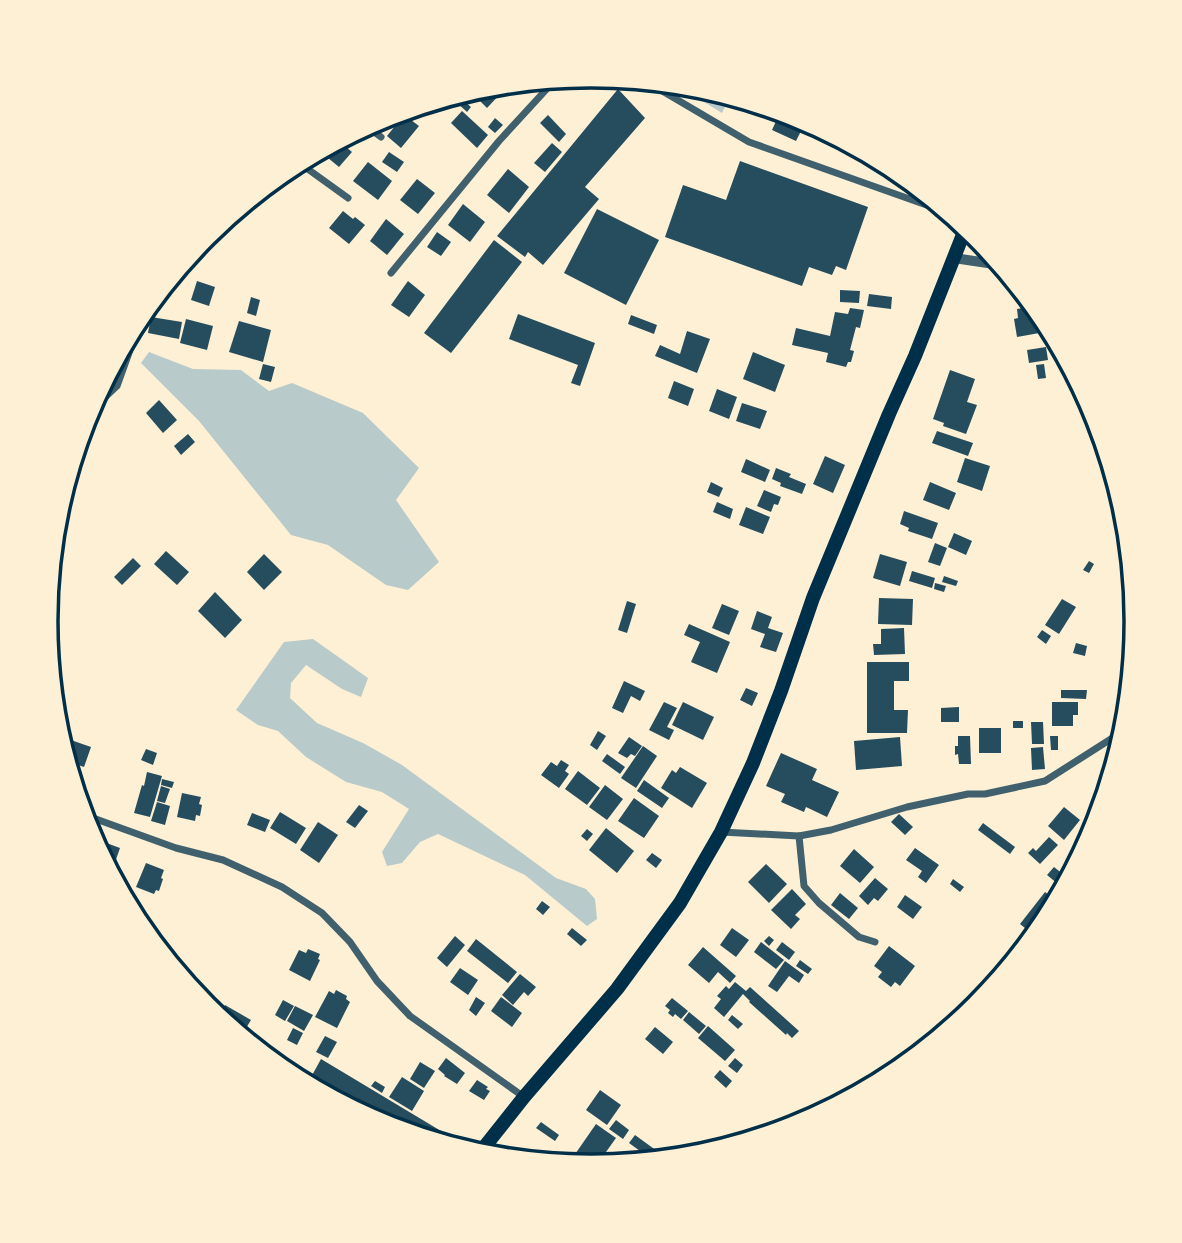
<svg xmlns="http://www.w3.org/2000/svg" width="1182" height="1243" viewBox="0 0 1182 1243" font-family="Lato,sans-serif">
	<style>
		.green { fill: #b9caca }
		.building { fill: #264d5e }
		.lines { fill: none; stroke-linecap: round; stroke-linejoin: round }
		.minor { stroke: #3f606c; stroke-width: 7 }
		.tertiary { stroke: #3f606c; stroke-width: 10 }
		.primary { stroke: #003049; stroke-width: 14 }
		.rim { fill: none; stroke: #003049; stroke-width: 3.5 }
	</style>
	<rect width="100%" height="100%" fill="#fdf0d5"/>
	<g class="green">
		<polygon points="675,84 698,87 730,96 722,113"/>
		<polygon points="149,352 193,369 241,370 269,391 292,383 363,413 419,468 396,500 439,562 408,590 386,585 328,545 291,535 199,421 141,363"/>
		<polygon points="313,639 368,678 361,697 342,689 306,665 291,683 290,698 317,723 363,743 402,765 556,878 586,889 595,899 597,919 587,926 525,875 438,834 420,842 402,863 387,866 382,852 409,809 382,792 346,782 306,757 278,731 258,725 236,710 284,642"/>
	</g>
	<g class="building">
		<polygon points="527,82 530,86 523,93 513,84"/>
		<polygon points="497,85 503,91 487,108 470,91 485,86"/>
		<polygon points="618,89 645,118 585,187 599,199 543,265 528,252 525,257 497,236"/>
		<polygon points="459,97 471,107 467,112 455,101"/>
		<polygon points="740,99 806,121 796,141 772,130 777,119 739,102"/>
		<polygon points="462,111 488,135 477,148 451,123"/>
		<polygon points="548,115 566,134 559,142 540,123"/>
		<polygon points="403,116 409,122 411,120 419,126 401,148 387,136"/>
		<polygon points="495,118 503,125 495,133 488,127"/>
		<polygon points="339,141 352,152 339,167 322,153 327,147"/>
		<polygon points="552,143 562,152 545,172 534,163"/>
		<polygon points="856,147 874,157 871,162 858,156"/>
		<polygon points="389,152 404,162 397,172 382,162"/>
		<polygon points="740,161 868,207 846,270 836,266 832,275 809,267 802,286 665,237 683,185 726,200"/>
		<polygon points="368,162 392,181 378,200 353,181"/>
		<polygon points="508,169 529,187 509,213 487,195"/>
		<polygon points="417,179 435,193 418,214 400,200"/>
		<polygon points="274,180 276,182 264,198 257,193"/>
		<polygon points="463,204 485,222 470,242 448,225"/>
		<polygon points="597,209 659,240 626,305 564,273"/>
		<polygon points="343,211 353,219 355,217 365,225 349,244 329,228"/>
		<polygon points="386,219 404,234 387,255 370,241"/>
		<polygon points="437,232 451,242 441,256 427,247"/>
		<polygon points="494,240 522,262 451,353 424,333"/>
		<polygon points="197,281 215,287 209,306 191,300"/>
		<polygon points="408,281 425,295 409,317 391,305"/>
		<polygon points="840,290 860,291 859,303 840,302"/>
		<polygon points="869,294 892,297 891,309 867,306"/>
		<polygon points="251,297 260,300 256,316 247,313"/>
		<polygon points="1034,306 1042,316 1045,332 1017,337 1014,319 1018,318 1017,309"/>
		<polygon points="850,308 864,310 860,328 856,327 850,350 854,351 851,362 848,362 846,367 826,362 828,353 792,345 796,328 830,336 835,312 848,314"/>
		<polygon points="518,314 595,343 580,386 571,383 578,365 509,339"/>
		<polygon points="631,315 657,325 654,334 628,324"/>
		<polygon points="151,317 182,322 179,339 148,333"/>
		<polygon points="186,319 213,326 207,350 180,343"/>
		<polygon points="239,321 271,330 263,362 229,352"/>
		<polygon points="687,331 710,339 697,373 655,356 660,345 680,354"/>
		<polygon points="1046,347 1048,360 1029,363 1027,350"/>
		<polygon points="753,352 785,365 775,392 743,379"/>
		<polygon points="263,364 275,367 271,382 259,379"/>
		<polygon points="1044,364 1046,378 1038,379 1036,365"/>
		<polygon points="950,370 975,379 967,402 977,405 966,434 943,426 944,423 933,419"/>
		<polygon points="674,381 694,389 688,406 668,398"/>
		<polygon points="717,389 737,397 729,419 709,411"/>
		<polygon points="159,400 177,420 163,433 146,413"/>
		<polygon points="742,403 767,411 760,429 736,421"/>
		<polygon points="937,431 973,443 968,456 932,443"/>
		<polygon points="188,434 195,442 181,455 174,446"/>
		<polygon points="825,456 845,465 833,493 813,484"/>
		<polygon points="965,458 990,466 982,491 957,482"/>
		<polygon points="746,459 770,470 765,482 741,472"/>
		<polygon points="776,468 791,474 789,477 806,484 802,494 780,486 781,483 772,479"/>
		<polygon points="711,482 723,488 719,497 707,492"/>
		<polygon points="930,482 956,493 949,510 923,500"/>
		<polygon points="764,490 781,497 778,505 774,504 771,512 757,506"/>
		<polygon points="717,502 733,509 730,519 713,512"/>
		<polygon points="746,507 770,517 763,534 739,525"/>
		<polygon points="904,511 938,523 932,539 908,531 909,528 900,524"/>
		<polygon points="954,533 972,541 966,555 948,547"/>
		<polygon points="935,543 947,548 940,566 928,562"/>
		<polygon points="166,551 189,572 177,585 154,564"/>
		<polygon points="264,554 282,572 264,590 247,572"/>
		<polygon points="880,554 907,562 900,586 873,578"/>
		<polygon points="133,558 141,566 122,585 114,577"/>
		<polygon points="1089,561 1094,564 1089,573 1083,570"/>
		<polygon points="912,571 935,578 932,588 909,581"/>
		<polygon points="944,576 958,581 956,586 942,582"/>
		<polygon points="935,583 946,586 944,592 934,589"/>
		<polygon points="215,592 242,620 225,638 198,611"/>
		<polygon points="879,598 913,599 912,625 878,624"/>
		<polygon points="1062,599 1076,607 1059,634 1045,625"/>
		<polygon points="627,601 636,604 627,633 618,630"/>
		<polygon points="722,604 739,611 729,635 712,628"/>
		<polygon points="757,611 772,617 768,628 783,633 776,652 760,647 765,634 751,629"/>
		<polygon points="689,624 730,642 717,673 691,662 700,642 684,635"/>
		<polygon points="904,628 905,654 874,655 873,644 881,644 881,629"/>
		<polygon points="1042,630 1051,636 1046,644 1037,637"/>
		<polygon points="1076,643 1087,646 1085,656 1073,653"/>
		<polygon points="1131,643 1134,644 1131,674 1121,671"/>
		<polygon points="867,662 909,662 909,681 894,681 894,710 908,710 907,733 867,733"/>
		<polygon points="624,681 645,691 640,701 631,696 623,713 612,708"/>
		<polygon points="746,688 758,693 752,706 740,700"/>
		<polygon points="1061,690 1087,690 1086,699 1061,698"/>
		<polygon points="664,702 677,708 667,727 674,730 669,740 649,730"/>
		<polygon points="683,702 714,717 703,740 672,725"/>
		<polygon points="1052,702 1078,702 1078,715 1073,715 1073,726 1052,726"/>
		<polygon points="959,707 959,722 941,722 941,708"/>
		<rect x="1013" y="721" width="10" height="7"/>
		<polygon points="1031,722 1043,722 1044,744 1032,744"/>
		<rect x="979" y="728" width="22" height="25"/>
		<polygon points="598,731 606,736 597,750 590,745"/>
		<polygon points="958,736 970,736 971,764 959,764 958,754 955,755 955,746 958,746"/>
		<polygon points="1050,736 1058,736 1058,750 1051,750"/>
		<polygon points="629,737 642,746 635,756 631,754 627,758 618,753"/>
		<polygon points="900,737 902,766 856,770 854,741"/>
		<polygon points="68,739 91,747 84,767 66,761 64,753"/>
		<polygon points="643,746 657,756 636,788 621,778"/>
		<polygon points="1043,747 1045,769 1032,770 1031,748"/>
		<polygon points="146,749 157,753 153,765 141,760"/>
		<polygon points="781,753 817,769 812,780 839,792 827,817 806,807 804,812 781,802 785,794 766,786"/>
		<polygon points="607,754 625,767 620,774 602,761"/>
		<polygon points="561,760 569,765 565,771 569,774 559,788 541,775 551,762 557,766"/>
		<polygon points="680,767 707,783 692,808 661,788 672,770 676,773"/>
		<polygon points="578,771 600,788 587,805 565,789"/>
		<polygon points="147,772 162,776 150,817 134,813 142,785 144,786"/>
		<polygon points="162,779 174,782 172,788 161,785"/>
		<polygon points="644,780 669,798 662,808 637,791"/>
		<polygon points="605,785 623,799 607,820 589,807"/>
		<polygon points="161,786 170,789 165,803 157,801"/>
		<polygon points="182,793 201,797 199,804 202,805 200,816 196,815 195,821 177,817"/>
		<polygon points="634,798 659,816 644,838 618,821"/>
		<polygon points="157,802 170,806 165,825 151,821"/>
		<polygon points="359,805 368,811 355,828 346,822"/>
		<polygon points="1064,807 1080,820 1064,840 1048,826"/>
		<polygon points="280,812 306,828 296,844 270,828"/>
		<polygon points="252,813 270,820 265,832 247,825"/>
		<polygon points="899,814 913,827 905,835 891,822"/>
		<polygon points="318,822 338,835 319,863 300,850"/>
		<polygon points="983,823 1015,847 1010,854 978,830"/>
		<polygon points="606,828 634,851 617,873 589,850"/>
		<polygon points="587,829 593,834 587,841 581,836"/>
		<polygon points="1049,837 1058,845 1040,864 1028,853 1033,848 1036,851"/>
		<polygon points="101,841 120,848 112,871 108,869 97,849"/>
		<polygon points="915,848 939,865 926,883 918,877 922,871 906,860"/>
		<polygon points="854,849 874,867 860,883 840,866"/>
		<polygon points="652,853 662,860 656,868 646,860"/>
		<polygon points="146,863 164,870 161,878 163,879 159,891 156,890 154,894 136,887"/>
		<polygon points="766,864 787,884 769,903 748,882"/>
		<polygon points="1054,867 1069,879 1064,889 1047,875"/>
		<polygon points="875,878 888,889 878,901 874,898 868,905 859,896"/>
		<polygon points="953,879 964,887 960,892 950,884"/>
		<polygon points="792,889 806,904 795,915 800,919 791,929 771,910"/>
		<polygon points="1045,892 1057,901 1044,925 1035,936 1020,924"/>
		<polygon points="840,893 858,908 849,919 831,905"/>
		<polygon points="905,895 922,907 913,919 897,907"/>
		<polygon points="542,901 550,907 543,915 536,909"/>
		<polygon points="572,928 587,940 581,946 567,934"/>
		<polygon points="732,928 749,940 736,957 720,945"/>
		<polygon points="455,936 465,945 447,967 437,958"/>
		<polygon points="769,936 774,940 769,946 764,941"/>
		<polygon points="476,939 517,972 508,983 467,951"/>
		<polygon points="761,942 784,960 776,969 754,952"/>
		<polygon points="782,942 795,952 789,960 776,950"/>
		<polygon points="889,946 915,966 900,986 895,982 891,987 878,977 882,972 874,966"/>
		<polygon points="703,947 736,976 730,983 718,972 709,983 688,965"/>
		<polygon points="308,949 320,954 318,959 320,960 310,981 289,970 299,950 306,953"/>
		<polygon points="800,960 812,969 808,974 796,966"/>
		<polygon points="785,961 804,975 799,983 789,976 777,992 768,986"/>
		<polygon points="460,968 478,980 468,995 450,982"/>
		<polygon points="520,974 536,987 528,996 524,992 513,1005 502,995"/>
		<polygon points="735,982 746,991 750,987 799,1031 792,1038 787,1033 786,1035 749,1002 750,1001 743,994 724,1017 714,1008 721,999 717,996 726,986 729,989"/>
		<polygon points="336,990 347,996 346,999 350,1002 337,1028 315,1017 329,991 334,994"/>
		<polygon points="476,997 485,1003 476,1016 469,1010"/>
		<polygon points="501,997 522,1013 512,1027 491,1011"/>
		<polygon points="672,998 688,1011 681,1019 675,1014 673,1017 668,1013 670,1010 665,1006"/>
		<polygon points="283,1000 294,1006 285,1021 275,1015"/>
		<polygon points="225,1005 251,1020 243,1033 218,1018"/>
		<polygon points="295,1006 313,1015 304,1031 287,1021"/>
		<polygon points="689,1012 706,1026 699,1034 683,1020"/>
		<polygon points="732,1015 743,1024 738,1029 728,1020"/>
		<polygon points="708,1026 735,1050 725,1061 698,1038"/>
		<polygon points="655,1027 673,1042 663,1054 645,1039"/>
		<polygon points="293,1028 303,1033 297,1045 287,1040"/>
		<polygon points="325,1036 337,1042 328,1058 316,1052"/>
		<polygon points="446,1058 465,1073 457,1084 444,1076 445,1075 438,1069"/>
		<polygon points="735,1058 743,1065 737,1073 728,1066"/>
		<polygon points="321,1059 456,1140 452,1147 392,1128 394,1124 335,1088 332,1092 310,1079"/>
		<polygon points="420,1062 435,1071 424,1088 410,1079"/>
		<polygon points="720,1070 732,1081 726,1088 714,1077"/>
		<polygon points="402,1077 424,1091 412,1111 389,1097"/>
		<polygon points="477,1080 488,1087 486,1089 490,1091 484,1100 469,1091"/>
		<polygon points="375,1081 385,1087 382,1093 371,1086"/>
		<polygon points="600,1090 621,1105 607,1125 586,1110"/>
		<polygon points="616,1120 629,1130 623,1139 609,1129"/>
		<polygon points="541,1122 559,1135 555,1141 536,1128"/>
		<polygon points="596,1124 616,1138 596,1166 579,1166 571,1160"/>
		<polygon points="635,1135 657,1151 651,1159 629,1143"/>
		<polygon points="555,1156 568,1165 550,1163"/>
	</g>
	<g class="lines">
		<g class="minor">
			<polyline points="647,82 749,142 949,213"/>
			<polyline points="366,126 381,137"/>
			<polyline points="298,162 348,198"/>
			<polyline points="391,273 499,141 555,80"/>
			<polyline points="87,414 117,386 144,311"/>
			<polyline points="82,814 176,848 223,860 282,887 322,913 350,942 377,981 410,1016 524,1097"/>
			<polyline points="721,832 799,836 831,830 907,807 968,794 985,794 1045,781 1125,730"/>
			<polyline points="799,836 804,886 819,903 859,937 875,942"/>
		</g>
		<polyline class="tertiary" points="954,258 1001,265"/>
		<polyline class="primary" points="478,1155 524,1097 617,989 680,903 721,832 753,763 781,691 813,598 889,414 915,356 966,227"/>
	</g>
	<path d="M0 0H1182V1243H0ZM58 621a533 533 0 1 1 1066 0a533 533 0 1 1-1066 0Z" fill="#fdf0d5" fill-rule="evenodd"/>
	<path class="rim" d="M58 621a533 533 0 1 1 1066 0a533 533 0 1 1-1066 0Z"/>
</svg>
